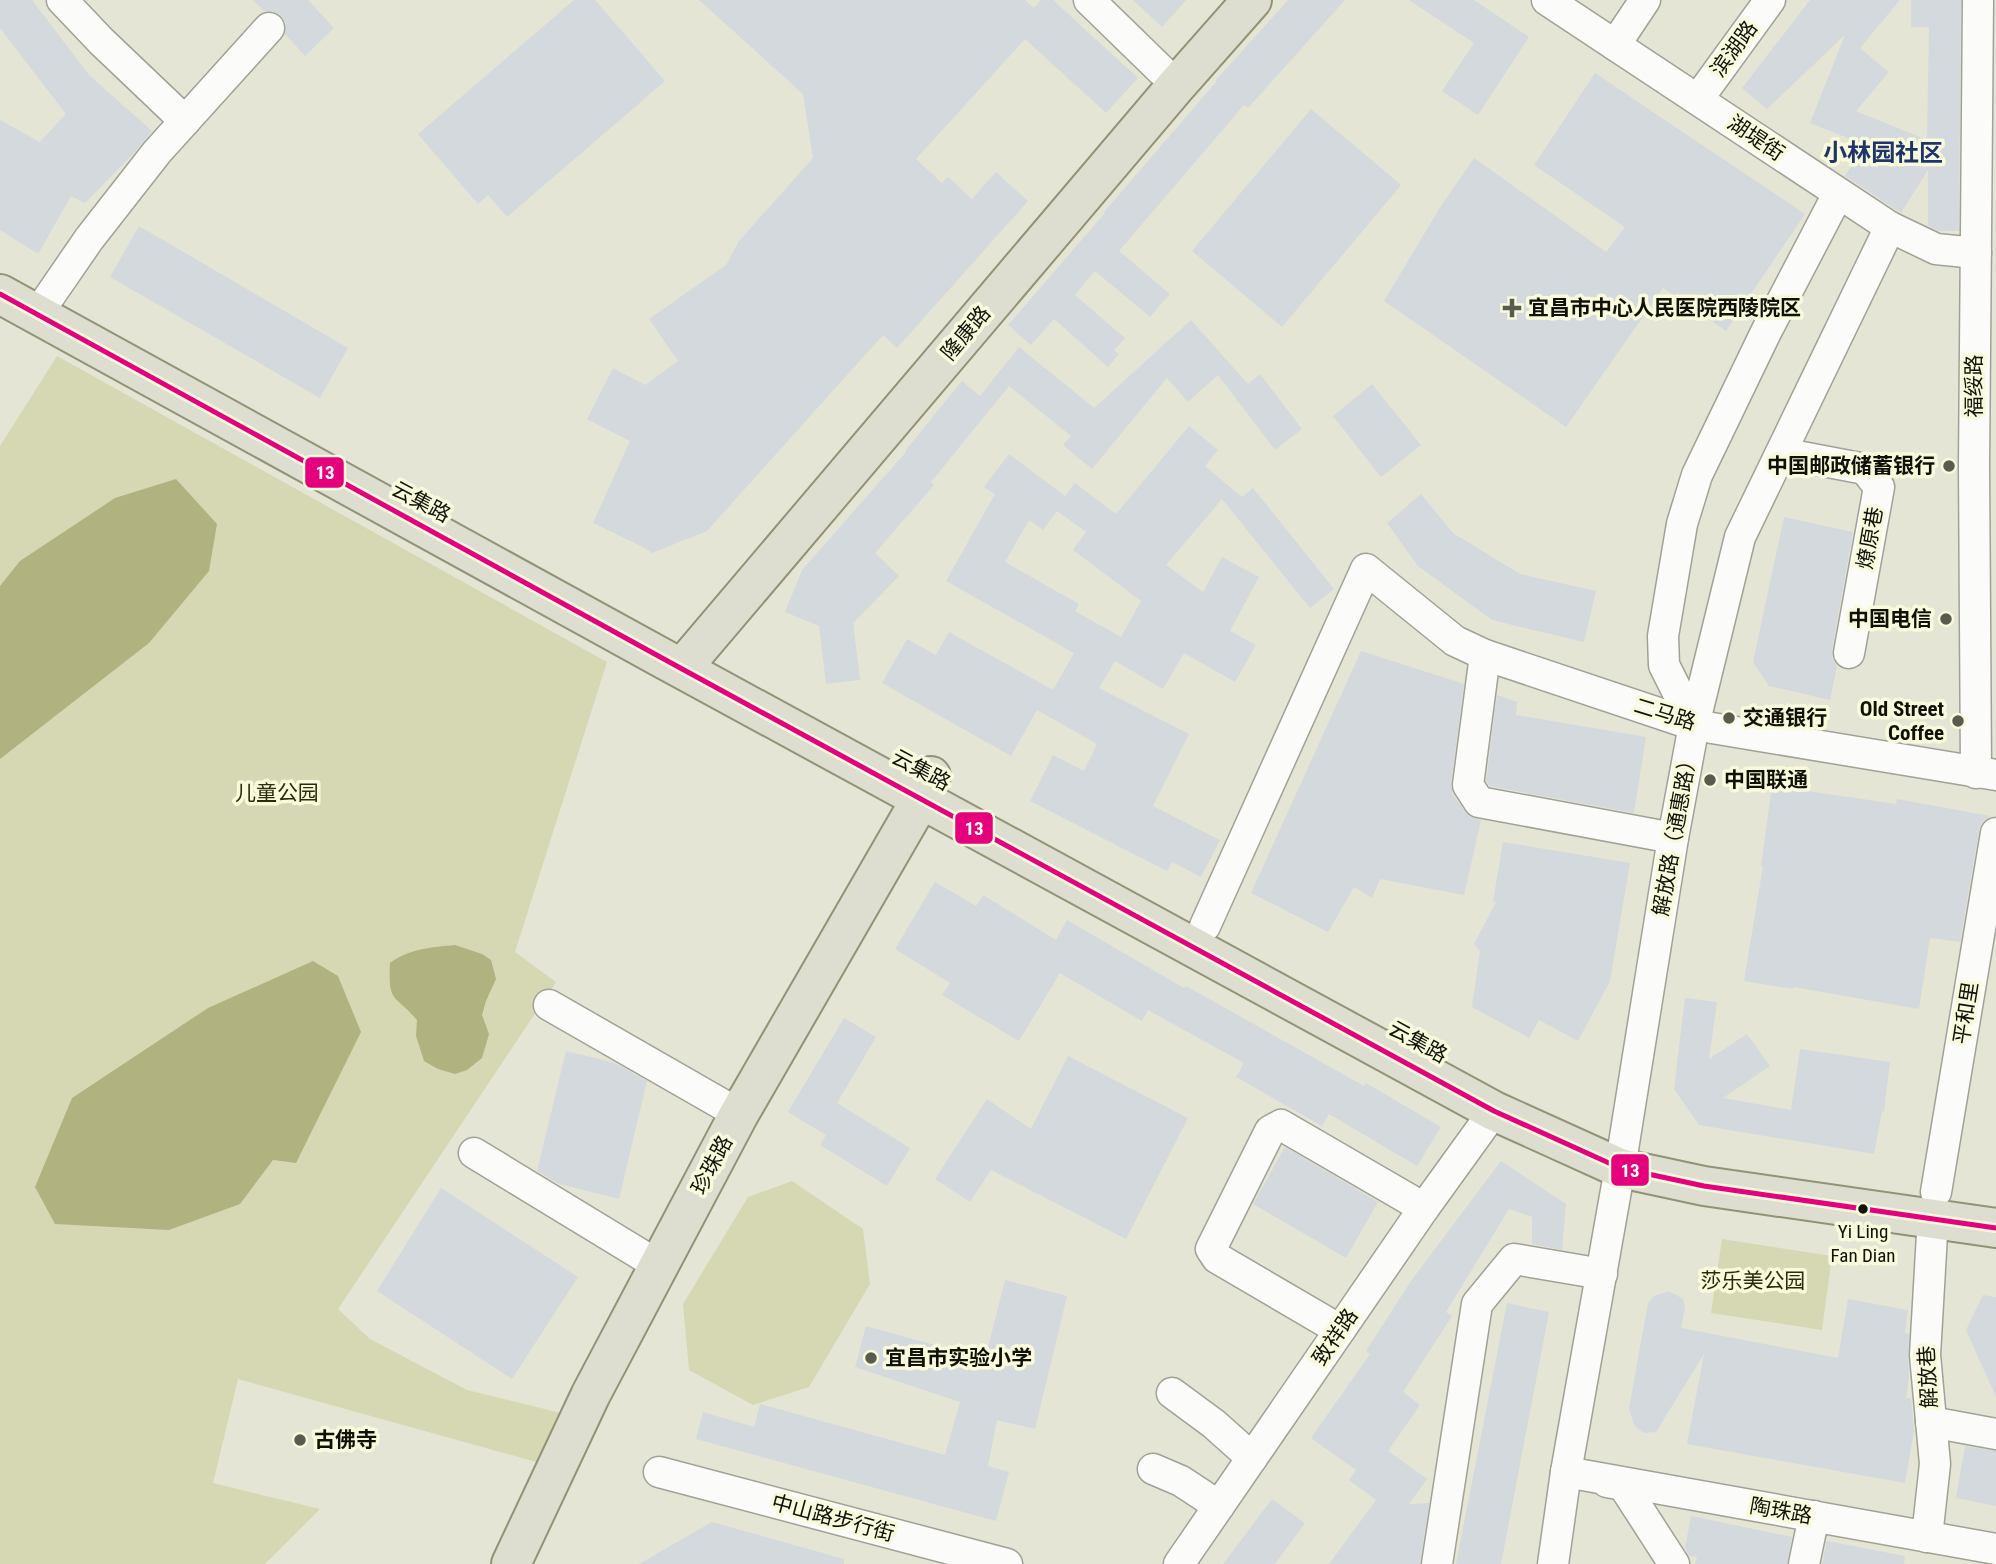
<svg xmlns="http://www.w3.org/2000/svg" width="1996" height="1564" viewBox="0 0 1996 1564" font-family="'Roboto Condensed','Noto Sans SC',sans-serif">
	<style>
		.green { fill: #d6d8b3 }
		.water { fill: #b0b280 }
		.building { fill: #d4d9dd; fill-rule: evenodd }
		.lines { fill: none; stroke-linecap: round; stroke-linejoin: round }
		.minor-casing { stroke: #a1a296; stroke-width: 33 }
		.major-casing { stroke: #929276; stroke-width: 42 }
		.minor { stroke: #fbfbf9; stroke-width: 30 }
		.major { stroke: #deded0; stroke-width: 38 }
		.bus-1-casing { stroke: #f8fadb; stroke-width: 10 }
		.bus-1 { stroke: #e5007d; stroke-width: 5 }
		.poi-dot { fill: #5a5b4f; stroke: #f8fadb; stroke-width: 2.5 }
		.bus-dot { fill: #101107; stroke: #f8fadb; stroke-width: 2.5 }
		.labels { text-anchor: middle; dominant-baseline: central; stroke-width: 7; stroke-linejoin: round; paint-order: stroke }
		.bus-label { font-size: 19px; fill: #101107; stroke: #f8fadb }
		.street-label { font-size: 21px; fill: #101107; stroke: #f8fadb }
		.poi-label { font-size: 21px; font-weight: bold; fill: #101107; stroke: #f8fadb; text-anchor: start }
		.park-label { font-size: 21px; fill: #2b2c0e; stroke: #f8fadb }
		.quarter-label { font-size: 24px; font-weight: bold; fill: #20346c; stroke: #f8fadb }
		.line-badge { stroke: #f8fadb; stroke-width: 2.5 }
		.badge-label { font-size: 19px; text-anchor: middle; font-weight: bold; fill: #fff }
	</style>
	<rect width="100%" height="100%" fill="#e4e5d5"/>
	<g class="green">
		<polygon points="57,356 607,662 515,952 556,982 338,1309 370,1339 467,1390 565,1414 540,1463 238,1379 213,1483 320,1509 265,1564 0,1564 0,446"/>
		<polygon points="792,1181 863,1229 870,1284 809,1387 753,1405 689,1370 683,1304 748,1197"/>
		<polygon points="1722,1239 1832,1256 1822,1330 1711,1313"/>
	</g>
	<g class="water">
		<polygon points="176,479 217,524 209,571 149,643 0,759 0,586 20,561 115,498"/>
		<path d="M455,945l27,9 9,6 5,19 -10,22 -4,14 7,19 -7,24 -15,12 -12,4 -17,-5 -14,-8 -8,-25 1,-16c-23,-27 -29,-16 -27,-57 19,-14 41,-16 65,-18z"/>
		<polygon points="313,961 338,976 361,1032 296,1163 273,1160 240,1204 169,1230 55,1224 35,1187 72,1098 208,1008"/>
	</g>
	<g class="building">
		<polygon points="0,0 32,0 89,75 152,131 133,154 85,203 71,196 38,254 0,230 0,120 40,142 66,114 0,28"/>
		<polygon points="253,0 308,0 334,28 305,56 285,34 286,23 281,16 273,11 264,11"/>
		<polygon points="574,0 595,0 665,81 507,217 488,195 478,204 418,134"/>
		<polygon points="699,0 1025,0 1034,8 1041,0 1053,0 1138,78 1106,113 1025,39 916,159 942,183 948,177 972,199 996,172 1028,201 897,348 883,335 707,531 652,553 641,546 593,523 630,441 587,419 613,368 645,385 678,361 649,319 726,265 739,241 813,158 803,94"/>
		<polygon points="1133,0 1186,0 1162,27"/>
		<polygon points="1288,0 1345,0 1248,108 1244,105 1119,251 1170,294 1150,317 1095,271 1075,295 1125,338 1114,350 1119,354 1108,367 1054,319 1031,345 1008,325 1105,213 1104,212 1217,81 1216,80"/>
		<polygon points="1409,0 1474,0 1529,37 1478,115 1442,91 1474,43"/>
		<polygon points="1810,0 1900,0 1860,48 1889,72 1856,111 1927,140 1929,27 1911,27 1911,0 1961,0 1959,231 1938,231 1928,226 1928,170 1901,213 1845,176 1865,145 1810,123 1845,35 1767,109 1742,88"/>
		<polygon points="1595,73 1805,214 1726,331 1663,288 1566,427 1384,301 1439,209 1474,158 1606,252 1625,227 1534,165"/>
		<polygon points="1311,109 1401,185 1282,327 1192,251"/>
		<polygon points="139,226 348,348 320,398 110,277"/>
		<polygon points="1191,320 1248,384 1260,374 1302,429 1275,450 1218,375 1188,402 1167,378 1092,469 1063,445 1071,436 1009,386 931,482 934,485 875,553 899,576 853,623 860,680 826,684 819,626 785,612 802,570 906,452 905,451 962,381 980,396 1019,347 1094,408"/>
		<polygon points="1372,384 1421,445 1381,477 1333,416"/>
		<path d="M1189,426l29,24 -13,16 37,31 11,-9 81,101 -24,19 -88,-109 -56,66 37,27 19,-35 37,20 -29,54 26,14 -21,37 -51,-29 -21,36 -48,-28 -16,27 90,46 -36,72 67,34 -19,37 -29,-15 -5,9 -137,-70 23,-46 31,16 13,-27 -60,-34 -26,46 -129,-73 25,-44 29,16 13,-23 104,58 21,-37 -128,-72 49,-87 -11,-7 25,-33 56,42 10,-13 41,31zM1057,511l29,21 -13,18 68,51 -20,36 -46,-26 4,-7 -74,-42 24,-42 14,10z"/>
		<polygon points="1421,494 1453,533 1520,574 1596,591 1584,642 1492,620 1418,566 1387,523"/>
		<polygon points="1784,517 1853,532 1832,650 1832,658 1837,666 1830,700 1769,686 1753,662"/>
		<polygon points="1361,651 1464,684 1451,784 1453,794 1465,812 1470,817 1481,820 1464,895 1380,879 1372,898 1354,887 1328,932 1251,893"/>
		<polygon points="1497,695 1517,702 1516,715 1646,737 1634,813 1490,786 1486,781"/>
		<polygon points="1772,786 1896,804 1897,799 1990,816 1982,822 1979,830 1960,942 1930,938 1919,1009 1794,987 1793,989 1744,981 1763,866 1761,866"/>
		<polygon points="1503,842 1630,863 1610,981 1578,1041 1539,1020 1529,1038 1472,1007 1480,951 1474,944 1496,902 1493,901"/>
		<polygon points="935,882 976,906 983,895 1056,940 1067,920 1184,988 1186,986 1364,1086 1366,1083 1441,1127 1417,1166 1329,1114 1322,1126 1236,1077 1244,1063 1148,1010 1142,1021 1060,973 1019,1041 942,995 950,983 895,949"/>
		<polygon points="1685,998 1717,1002 1709,1059 1747,1034 1770,1066 1723,1098 1791,1110 1800,1049 1890,1062 1884,1112 1882,1111 1874,1154 1699,1125 1674,1089"/>
		<polygon points="844,1018 876,1037 837,1103 910,1148 887,1186 820,1145 826,1135 788,1112"/>
		<polygon points="566,1051 615,1063 647,1081 619,1199 559,1184 537,1171"/>
		<polygon points="1068,1056 1188,1118 1126,1239 991,1170 970,1202 935,1179 987,1099 1031,1129"/>
		<polygon points="1285,1147 1378,1202 1346,1258 1253,1204"/>
		<polygon points="1501,1161 1566,1204 1562,1250 1532,1244 1532,1217 1509,1209 1446,1312 1452,1316 1403,1392 1420,1405 1388,1451 1427,1479 1409,1504 1429,1503 1420,1564 1329,1564 1376,1500 1349,1480 1356,1470 1311,1438 1370,1354 1366,1351 1411,1281"/>
		<polygon points="441,1188 578,1277 512,1379 377,1291"/>
		<polygon points="1005,1280 1067,1296 1035,1429 997,1420 988,1466 1009,1472 996,1521 696,1439 703,1412 754,1427 760,1404 945,1455 960,1402 855,1367 866,1326 985,1359"/>
		<polygon points="1669,1291 1683,1299 1685,1308 1681,1328 1838,1358 1848,1299 1908,1310 1905,1333 1909,1334 1908,1354 1909,1377 1906,1398 1911,1398 1914,1431 1905,1483 1687,1444 1704,1354 1656,1432 1644,1433 1637,1428 1633,1422 1629,1408 1648,1303 1654,1296"/>
		<polygon points="1983,1295 1996,1297 1996,1397 1966,1330"/>
		<polygon points="1507,1303 1549,1312 1501,1564 1456,1564"/>
		<polygon points="1965,1446 1996,1451 1996,1506 1956,1498"/>
		<polygon points="1272,1499 1305,1523 1275,1564 1223,1564"/>
		<polygon points="1691,1516 1792,1537 1787,1564 1695,1564 1697,1557 1689,1556 1685,1548"/>
		<polygon points="712,1522 844,1559 844,1564 639,1564"/>
		<polygon points="1827,1541 1905,1556 1904,1564 1822,1564"/>
	</g>
	<g class="lines">
		<defs>
			<g id="minor">
				<polyline points="62,0 101,41 185,121"/>
				<polyline points="1089,0 1162,71"/>
				<polyline points="1547,0 1890,227 1936,249 1976,253"/>
				<polyline points="1615,45 1645,0"/>
				<polyline points="1698,99 1770,0"/>
				<polyline points="47,300 89,239 157,152 269,28"/>
				<polyline points="1781,453 1865,469 1879,487 1849,653"/>
				<polyline points="1485,655 1468,785 1479,802 1673,838"/>
				<polyline points="1694,725 1664,665 1663,636 1682,524 1697,475 1766,332 1838,194"/>
				<polyline points="1976,773 1974,465 1978,0"/>
				<polyline points="1205,926 1366,569 1455,641 1485,655 1694,725 1996,775"/>
				<polyline points="549,1005 739,1114"/>
				<polyline points="474,1153 658,1265"/>
				<polyline points="1936,1192 1996,833"/>
				<polyline points="1340,1330 1217,1258 1211,1249 1270,1131 1281,1125 1424,1208"/>
				<polyline points="1172,1393 1214,1424 1252,1458"/>
				<polyline points="1931,1422 1996,1434"/>
				<polyline points="1153,1469 1181,1481 1219,1506"/>
				<polyline points="659,1472 1007,1564"/>
				<polyline points="1566,1472 1996,1549"/>
				<polyline points="1607,1482 1623,1485 1674,1564"/>
				<polyline points="1927,1537 1935,1464 1925,1355 1933,1217"/>
				<polyline points="1179,1564 1424,1208 1494,1111"/>
				<polyline points="1437,1564 1477,1304 1514,1259 1602,1274"/>
				<polyline points="1553,1564 1566,1472 1620,1168 1673,838 1694,725 1740,537 1890,227"/>
				<polyline points="1804,1564 1814,1516"/>
			</g>
			<g id="major">
				<polyline points="0,294 662,658 1494,1111 1620,1168 1704,1186 1996,1228"/>
				<polyline points="682,668 1176,86 1252,0"/>
				<polyline points="511,1564 591,1394 739,1114 921,799 931,776"/>
			</g>
		</defs>
		<use href="#minor" class="minor-casing"/>
		<use href="#major" class="major-casing"/>
		<use href="#minor" class="minor"/>
		<use href="#major" class="major"/>
		<defs>
			<polyline id="bus-1" points="0,294 662,658 1494,1111 1620,1168 1704,1186 1996,1228"/>
		</defs>
		<use href="#bus-1" class="bus-1-casing"/>
		<use href="#bus-1" class="bus-1"/>
	</g>
	<g class="poi-dot">
		<path d="M1508.5 297.5h7v7h7v7h-7v7h-7v-7h-7v-7h7z"/>
		<circle cx="1949" cy="466" r="7"/>
		<circle cx="1946" cy="619" r="7"/>
		<circle cx="1729" cy="718" r="7"/>
		<circle cx="1958" cy="721" r="7"/>
		<circle cx="1710" cy="780" r="7"/>
		<circle cx="871" cy="1358" r="7"/>
		<circle cx="300" cy="1440" r="7"/>
	</g>
	<circle class="bus-dot" cx="1863" cy="1209" r="6"/>
	<g class="labels">
		<g class="bus-label">
			<text x="1863" y="1231">Yi Ling<tspan x="1863" dy="24">Fan Dian</tspan></text>
		</g>
		<g class="street-label">
			<text transform="translate(1734 49) rotate(-54)">滨湖路</text>
			<text transform="translate(1756 138) rotate(34)">湖堤街</text>
			<text transform="translate(966 333) rotate(-50)">隆康路</text>
			<text transform="translate(1974 386) rotate(-90)">福绥路</text>
			<text transform="translate(421 502) rotate(28)">云集路</text>
			<text transform="translate(1870 538) rotate(-80)">燎原巷</text>
			<text transform="translate(1665 714) rotate(17)">二马路</text>
			<text transform="translate(921 770) rotate(28)">云集路</text>
			<text transform="translate(1675 833) rotate(-80)">解放路（通惠路）</text>
			<text transform="translate(1966 1013) rotate(-81)">平和里</text>
			<text transform="translate(1418 1042) rotate(29)">云集路</text>
			<text transform="translate(712 1165) rotate(-62)">珍珠路</text>
			<text transform="translate(1335 1337) rotate(-56)">致祥路</text>
			<text transform="translate(1928 1377) rotate(-93)">解放巷</text>
			<text transform="translate(1781 1511) rotate(10)">陶珠路</text>
			<text transform="translate(833 1518) rotate(15)">中山路步行街</text>
		</g>
		<g class="poi-label">
			<text x="1528" y="308">宜昌市中心人民医院西陵院区</text>
			<text x="1935" y="466" text-anchor="end">中国邮政储蓄银行</text>
			<text x="1932" y="619" text-anchor="end">中国电信</text>
			<text x="1944" y="709" text-anchor="end">Old Street<tspan x="1944" dy="24">Coffee</tspan></text>
			<text x="1743" y="718">交通银行</text>
			<text x="1724" y="780">中国联通</text>
			<text x="885" y="1358">宜昌市实验小学</text>
			<text x="314" y="1440">古佛寺</text>
		</g>
		<g class="park-label">
			<text x="277" y="793">儿童公园</text>
			<text x="1753" y="1281">莎乐美公园</text>
		</g>
		<g class="quarter-label">
			<text x="1883" y="153">小林园社区</text>
		</g>
	</g>
	<g class="line-badge">
		<rect x="304" y="456" width="41" height="33" rx="7" fill="#e5007d"/>
		<rect x="954" y="811" width="40" height="34" rx="7" fill="#e5007d"/>
		<rect x="1610" y="1153" width="40" height="34" rx="7" fill="#e5007d"/>
	</g>
	<g class="badge-label">
		<text x="325" y="479">13</text>
		<text x="974" y="835">13</text>
		<text x="1630" y="1177">13</text>
	</g>
</svg>
